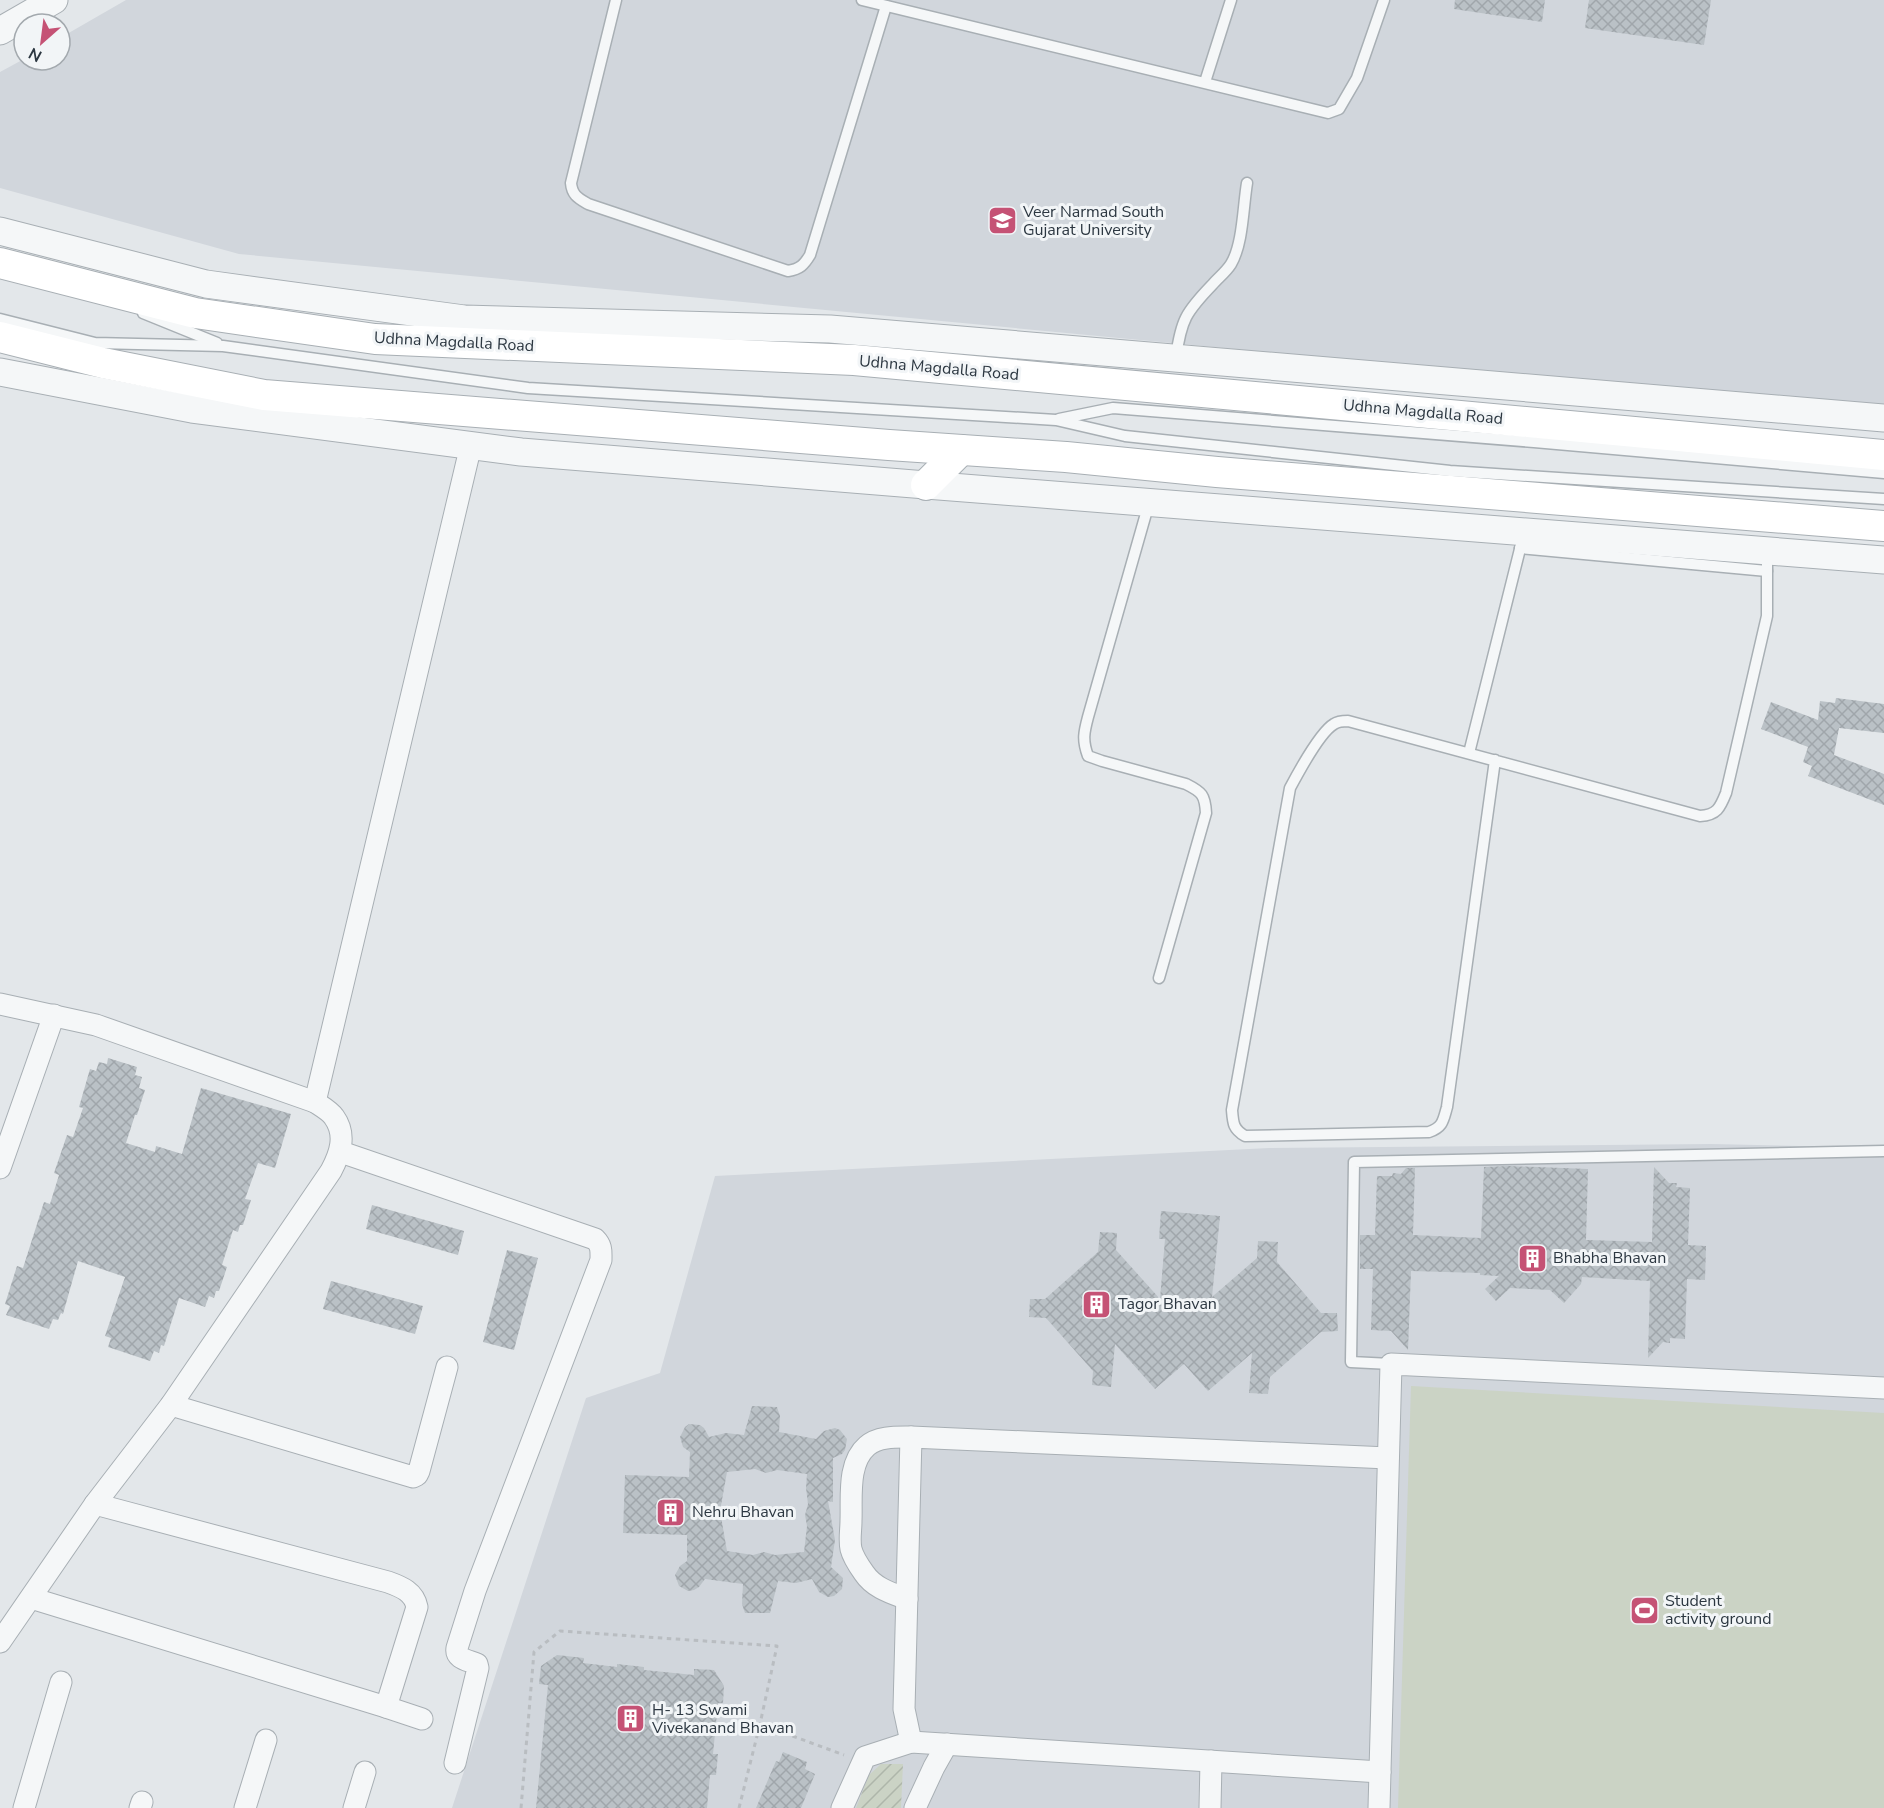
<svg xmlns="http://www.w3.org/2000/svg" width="1884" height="1808" viewBox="0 0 1884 1808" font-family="'Nunito Sans',sans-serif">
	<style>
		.built { fill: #d1d6dc }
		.garden { fill: url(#garden-furrows) }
		.pitch { fill: #cbd3c5 }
		.building { fill: url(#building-cross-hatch); fill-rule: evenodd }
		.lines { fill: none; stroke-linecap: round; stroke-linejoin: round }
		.service-casing { stroke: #a8afb4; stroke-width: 13 }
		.minor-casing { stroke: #a8afb4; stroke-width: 23 }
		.tertiary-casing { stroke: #a8afb4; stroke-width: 29 }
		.secondary-casing { stroke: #a8afb4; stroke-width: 32 }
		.path { stroke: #b9bdc1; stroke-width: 3; stroke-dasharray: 4.5 4.5; stroke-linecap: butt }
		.service { stroke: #f5f7f8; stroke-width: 10 }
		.minor { stroke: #f5f7f8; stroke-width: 21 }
		.tertiary { stroke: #f5f7f8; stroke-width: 27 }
		.secondary { stroke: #fff; stroke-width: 30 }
		.labels { text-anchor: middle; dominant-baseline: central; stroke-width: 6; stroke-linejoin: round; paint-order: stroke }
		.poi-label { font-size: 16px; fill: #2c3741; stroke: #f2f5f7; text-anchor: start }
		.street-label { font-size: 16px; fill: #2c3741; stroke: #f2f5f7 }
	</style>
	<defs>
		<pattern id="garden-furrows" width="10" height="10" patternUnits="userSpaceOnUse" patternTransform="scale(1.5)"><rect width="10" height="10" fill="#cbd3c5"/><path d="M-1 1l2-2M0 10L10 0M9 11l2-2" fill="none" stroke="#aeb6aa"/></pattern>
		<pattern id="building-cross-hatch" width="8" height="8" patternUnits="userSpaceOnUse" patternTransform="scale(1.5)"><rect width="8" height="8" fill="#bac1c6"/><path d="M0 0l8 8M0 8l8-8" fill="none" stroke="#a0a6ab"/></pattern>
	</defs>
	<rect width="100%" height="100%" fill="#e3e7ea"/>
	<g class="built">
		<polygon points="126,0 1884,0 1884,411 239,254 0,188 0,72 24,59 60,60 60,38"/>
		<polygon points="1711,1144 1884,1148 1884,1808 452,1808 586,1398 660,1373 715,1176 1269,1148"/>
	</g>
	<polygon class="garden" points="881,1764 903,1764 901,1808 856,1808 869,1775"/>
	<polygon class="pitch" points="1411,1386 1884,1413 1884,1808 1398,1808"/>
	<g class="building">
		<polygon points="1455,0 1545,0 1542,22 1454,9"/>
		<polygon points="1589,0 1711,0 1704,45 1585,28"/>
		<polygon points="1836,698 1884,704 1884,733 1839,728 1834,755 1884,774 1884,805 1808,776 1812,766 1803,762 1808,747 1761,729 1771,702 1818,720 1820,701 1835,703"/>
		<polygon points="108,1058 137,1067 135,1075 142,1077 139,1088 145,1090 137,1115 135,1115 126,1143 155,1152 156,1146 182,1154 201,1088 291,1114 275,1168 258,1163 245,1199 251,1200 243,1225 240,1225 238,1232 233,1230 222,1265 227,1267 219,1291 216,1291 214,1298 209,1296 205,1307 179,1298 164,1346 161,1345 159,1353 154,1351 150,1361 108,1347 111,1338 105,1336 125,1277 78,1261 63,1314 61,1313 58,1320 53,1319 49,1329 6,1315 10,1306 5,1304 17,1266 23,1268 44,1202 50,1204 59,1175 54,1173 67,1135 73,1137 83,1108 79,1107 90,1069 96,1071 99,1062 107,1064"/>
		<polygon points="1509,1166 1588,1169 1586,1240 1652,1242 1654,1167 1669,1183 1677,1183 1676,1187 1690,1188 1688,1245 1706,1246 1705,1280 1687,1279 1685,1339 1670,1338 1670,1343 1663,1342 1648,1358 1650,1281 1582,1277 1581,1284 1564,1303 1550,1290 1510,1288 1496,1301 1485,1289 1499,1276 1480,1275 1480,1273 1411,1271 1408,1350 1391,1331 1371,1330 1373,1269 1360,1269 1360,1235 1375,1235 1377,1176 1392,1176 1393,1173 1401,1174 1406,1168 1415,1168 1413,1235 1481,1238 1484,1167"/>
		<polygon points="372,1205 464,1231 458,1255 366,1229"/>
		<polygon points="1161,1211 1220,1216 1212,1297 1257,1258 1258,1241 1278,1242 1277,1262 1321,1313 1337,1313 1338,1331 1321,1332 1270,1377 1268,1394 1249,1393 1252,1353 1208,1391 1184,1364 1155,1389 1115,1344 1111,1387 1092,1385 1093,1371 1046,1318 1029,1317 1030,1299 1045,1299 1098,1252 1100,1232 1117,1233 1116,1250 1160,1299 1165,1239 1159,1239"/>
		<polygon points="507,1250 538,1258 514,1350 483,1342"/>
		<polygon points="331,1281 423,1306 415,1334 323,1309"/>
		<path d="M752,1406l25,1 3,9 -1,16 37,7 8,-8 11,-3 5,2 7,9 -2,11 -3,4 -9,4v44l-5,-1 7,39 -4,27 12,11 -1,11 -8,7 -6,1 -9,-5 -7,-13 -16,4 -18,-2 -8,32h-25l-3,-9 1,-20 -38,-5 -6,8 -5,3 -6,1 -9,-5 -4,-11 5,-9 7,-5v-26l-64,-2 2,-58 64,2 1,-25 -7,-5 -3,-10 5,-10 4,-3 11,1 4,3 5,9 17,-4 18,2zM755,1469l11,4 11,-3 30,4 -1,14 2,16 -3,11 2,11 -3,26 -29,3 -11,-3 -11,3 -26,-4 -7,-40 7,-39z"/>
		<polygon points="557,1655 584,1658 583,1663 617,1667 617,1664 644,1667 644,1670 694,1675 694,1669 714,1670 724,1686 723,1703 718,1703 713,1754 718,1754 716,1775 710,1775 707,1808 536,1808 548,1685 539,1684 541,1666"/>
		<polygon points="783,1752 807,1762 805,1769 815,1774 801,1808 756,1808 776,1761 779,1762"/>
	</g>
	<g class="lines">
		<defs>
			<g id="service">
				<path d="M616,0l-45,183c1,12 7,15 17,21l200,67c12,-2 16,-6 22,-16l76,-249"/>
				<polyline points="862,0 1328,113 1339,109 1357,78 1384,0"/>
				<polyline points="1205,82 1231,0"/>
				<polyline points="143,313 217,343"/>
				<polyline points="0,319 95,343 223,346 528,388 1056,420 1125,436 1450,471 1884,499"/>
				<path d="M1176,357c5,-37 10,-45 36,-72 6,-7 14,-13 19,-21 12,-20 12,-57 16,-81"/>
				<polyline points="1059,419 1113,408 1534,442 1884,473"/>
				<path d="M1149,503l-61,214c-4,15 -6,23 0,39l14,5 84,23c16,8 19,11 20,29l-47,165"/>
				<polyline points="1520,548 1767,571"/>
				<polyline points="1469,753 1522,541"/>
				<path d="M1495,760l-48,347c-4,14 -4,20 -18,25l-184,4c-12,-7 -12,-13 -13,-26l58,-322c8,-15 30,-56 44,-64 4,-3 9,-3 14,-3l352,95c17,-1 20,-8 26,-23l41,-177v-64"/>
				<polyline points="1391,1364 1351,1362 1354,1162 1884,1151"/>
			</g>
			<g id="minor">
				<path d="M0,1004l96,21 219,77c6,4 15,9 19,15 13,18 6,37 -3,54l-160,234 -76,99 -95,138"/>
				<polyline points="315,1102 471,445"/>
				<path d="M341,1152l254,87c7,7 6,12 6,21l-126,331 -18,57c-2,11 11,12 20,16l1,4 -23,95"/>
				<polyline points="0,1168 54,1015"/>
				<polyline points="171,1405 413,1477 417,1475 419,1471 447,1367"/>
				<path d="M95,1504l293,78c14,5 26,10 29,25l-31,100"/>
				<polyline points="31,1598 386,1707 422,1719"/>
				<path d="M907,1599c-16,-6 -33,-11 -43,-26 -5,-7 -11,-16 -13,-24 -2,-9 0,-19 0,-28 1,-23 -4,-58 16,-75 11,-10 30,-9 44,-9"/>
				<polyline points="911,1742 904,1709 911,1437 1388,1458"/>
				<polyline points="24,1808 61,1682"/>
				<polyline points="140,1808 142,1802"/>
				<polyline points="245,1808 266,1740"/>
				<polyline points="354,1808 365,1772"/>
				<polyline points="842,1808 865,1757 911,1742 1380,1772"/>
				<polyline points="915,1808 934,1767 947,1744"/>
				<polyline points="1210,1808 1211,1761"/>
				<polyline points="1379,1808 1391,1364 1884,1388"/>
			</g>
			<g id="tertiary">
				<polyline points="0,31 54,0"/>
				<polyline points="0,231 206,284 464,319 830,329 1884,418"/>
				<polyline points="0,372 192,409 521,452 926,485 1884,560"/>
			</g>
			<g id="secondary">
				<polyline points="0,263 195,313 375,339 854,360 1884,455"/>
				<polyline points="0,337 103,363 264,395 889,445 1066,457 1217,472 1884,526"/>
				<polyline points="926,485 961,450"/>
			</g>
		</defs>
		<use href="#service" class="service-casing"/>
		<use href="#minor" class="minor-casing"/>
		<use href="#tertiary" class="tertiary-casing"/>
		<use href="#secondary" class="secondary-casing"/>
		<g class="path">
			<polyline points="521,1808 534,1652 560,1631 777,1646 760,1724 844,1755"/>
			<polyline points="739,1808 760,1724"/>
		</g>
		<use href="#service" class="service"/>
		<use href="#minor" class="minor"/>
		<use href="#tertiary" class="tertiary"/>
		<use href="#secondary" class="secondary"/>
	</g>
	<defs>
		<symbol id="university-square" viewBox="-11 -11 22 22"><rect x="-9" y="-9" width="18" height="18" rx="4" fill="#c55275" stroke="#f2f5f7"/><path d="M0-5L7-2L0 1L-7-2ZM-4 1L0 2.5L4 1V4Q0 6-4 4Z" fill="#fff"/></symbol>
		<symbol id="building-square" viewBox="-11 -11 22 22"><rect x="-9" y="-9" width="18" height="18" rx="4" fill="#c55275" stroke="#f2f5f7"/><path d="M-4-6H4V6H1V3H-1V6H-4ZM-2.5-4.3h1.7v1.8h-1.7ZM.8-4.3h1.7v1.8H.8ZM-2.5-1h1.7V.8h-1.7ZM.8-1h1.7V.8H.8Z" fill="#fff"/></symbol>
		<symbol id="stadium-square" viewBox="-11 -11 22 22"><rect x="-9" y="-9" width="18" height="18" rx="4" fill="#c55275" stroke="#f2f5f7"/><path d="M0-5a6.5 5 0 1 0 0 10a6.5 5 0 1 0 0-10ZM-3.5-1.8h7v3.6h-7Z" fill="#fff"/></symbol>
	</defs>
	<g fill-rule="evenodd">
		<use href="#university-square" x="986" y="204" width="33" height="33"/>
		<use href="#building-square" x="1516" y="1242" width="33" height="33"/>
		<use href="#building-square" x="1080" y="1288" width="33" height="33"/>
		<use href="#building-square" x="654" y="1496" width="33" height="33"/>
		<use href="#stadium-square" x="1628" y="1594" width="33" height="33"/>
		<use href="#building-square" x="614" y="1702" width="33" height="33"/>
	</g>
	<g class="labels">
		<g class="poi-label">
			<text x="1023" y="212">Veer Narmad South<tspan x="1023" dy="18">Gujarat University</tspan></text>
			<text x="1553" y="1258">Bhabha Bhavan</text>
			<text x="1118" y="1304">Tagor Bhavan</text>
			<text x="692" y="1512">Nehru Bhavan</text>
			<text x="1665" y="1601">Student<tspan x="1665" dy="18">activity ground</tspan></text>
			<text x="652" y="1710">H- 13 Swami<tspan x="652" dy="18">Vivekanand Bhavan</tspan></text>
		</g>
		<g class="street-label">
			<text transform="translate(454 342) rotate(3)">Udhna Magdalla Road</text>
			<text transform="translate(939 368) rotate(5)">Udhna Magdalla Road</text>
			<text transform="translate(1423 412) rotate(5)">Udhna Magdalla Road</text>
		</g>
	</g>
	<g transform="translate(42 42) rotate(208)"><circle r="28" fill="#f2f5f7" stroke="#a3a9ae" stroke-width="1.5"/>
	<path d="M0-4.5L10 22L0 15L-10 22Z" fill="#c55275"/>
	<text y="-9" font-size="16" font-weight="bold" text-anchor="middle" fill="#2c3741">N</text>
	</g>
</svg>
